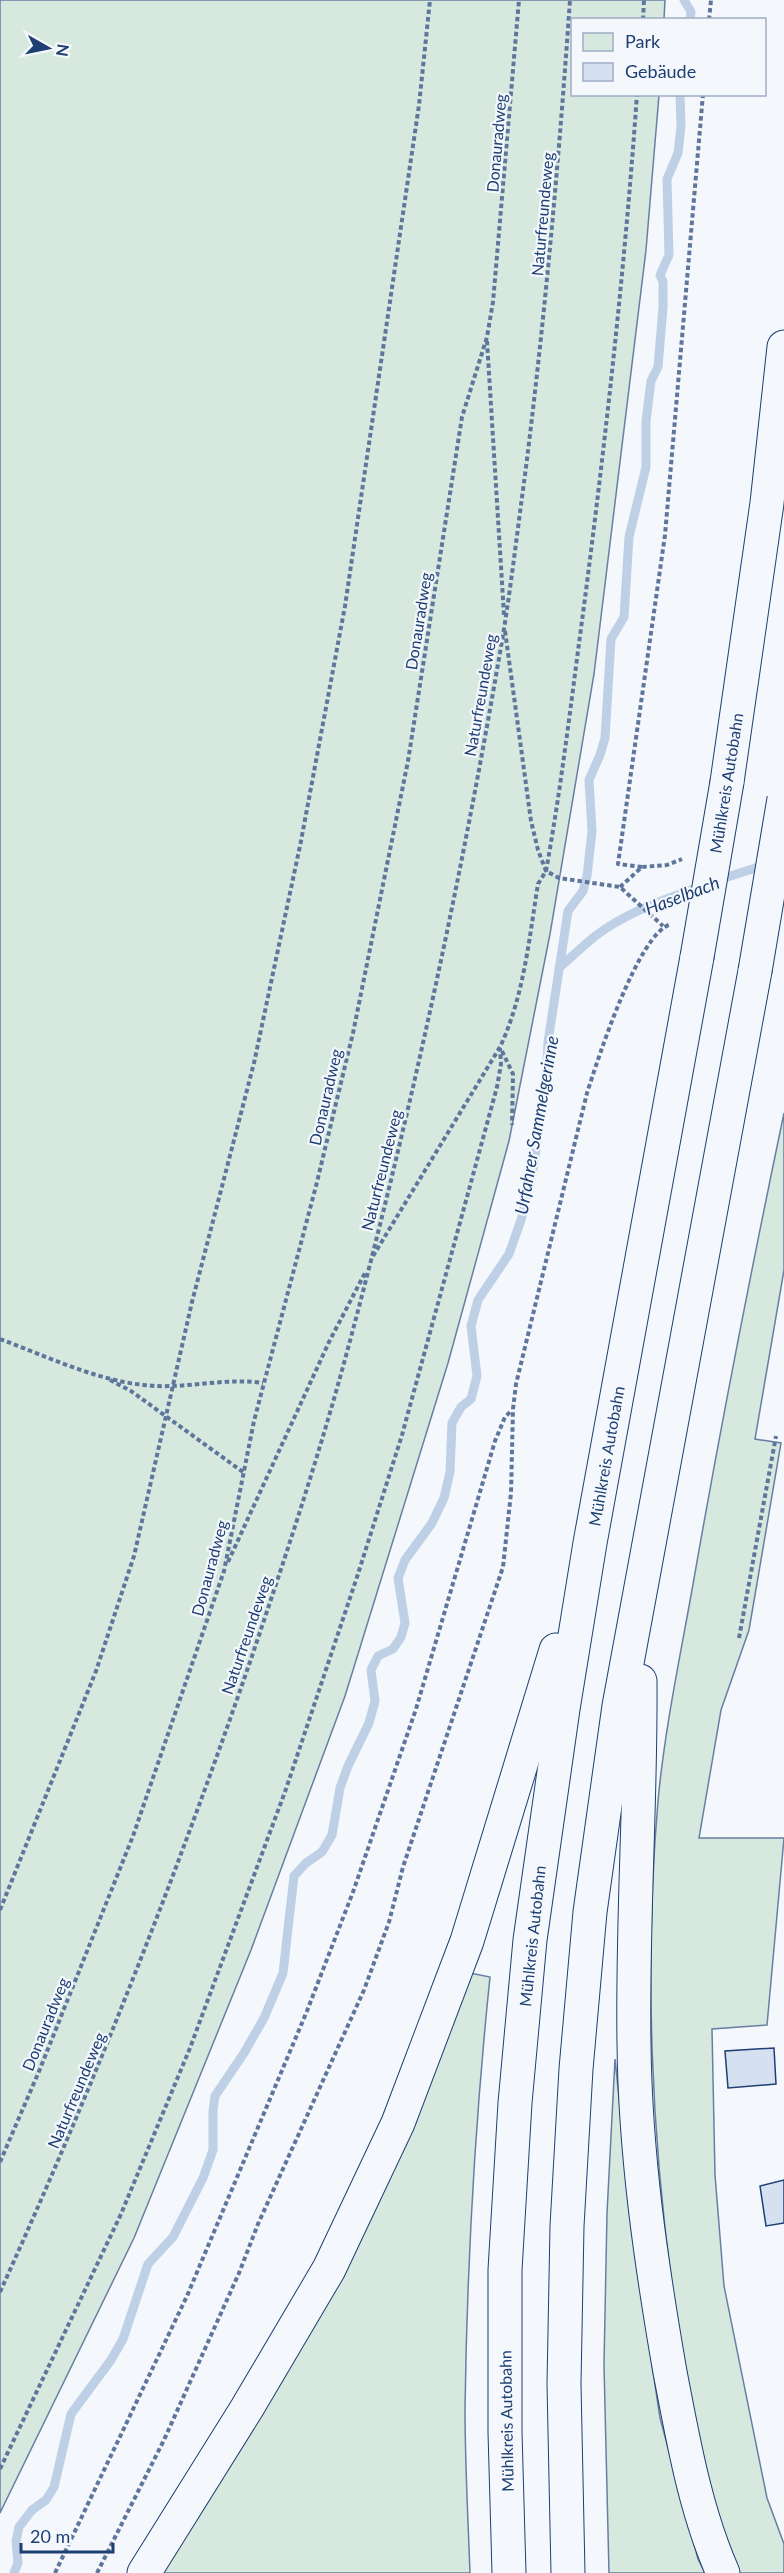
<svg xmlns="http://www.w3.org/2000/svg" width="784" height="2573" viewBox="0 0 784 2573" font-family="Lato,sans-serif">
	<style>
		.green { fill: #d7e8df; stroke: #687fa3; stroke-width: 1.5 }
		.lines { fill: none; stroke-linecap: round; stroke-linejoin: round }
		.stream { stroke: #bed0e5; stroke-width: 9 }
		.building { fill: #d5e0f0; stroke: #1d3f73; stroke-width: 1.5 }
		.highway-casing { stroke: #1d3f73; stroke-width: 35 }
		.path { stroke: #5e769c; stroke-width: 4; stroke-dasharray: 4.5 3; stroke-linecap: butt }
		.highway { stroke: #f4f7fb; stroke-width: 33 }
		.highway-bridge-casing { stroke: #1d3f73; stroke-width: 35; stroke-linecap: butt }
		.highway-bridge { stroke: #f4f7fb; stroke-width: 33 }
		.labels { text-anchor: middle; dominant-baseline: central; stroke-width: 4.5; stroke-linejoin: round; paint-order: stroke }
		.street-label { font-size: 16px; fill: #1d3f73; stroke: #f4f7fb }
		.water-label { font-size: 18px; font-style: italic; fill: #1d3f73; stroke: #f4f7fb }
	</style>
	<rect width="100%" height="100%" fill="#f4f7fb"/>
	<g class="green">
		<polygon points="0,0 665,0 664,19 572,20 572,94 659,95 646,250 594,674 550,934 509,1141 448,1363 345,1696 251,1950 134,2238 0,2513"/>
		<path d="M784,1113v157l-29,169 26,4 -32,187 -28,80 -22,128h85l-17,187 -55,4 3,146 9,111 43,212 17,46v29h-45c-38,-83 -52,-184 -65,-274 -23,-161 -30,-336 -16,-498 7,-76 24,-153 37,-228 27,-154 57,-307 89,-460z"/>
		<path d="M470,1973l20,4c-15,144 -23,287 -25,432 0,55 3,109 5,164h-308z"/>
		<polygon points="615,2059 634,2244 660,2418 698,2559 705,2573 609,2573 604,2365 607,2213"/>
	</g>
	<g class="lines">
		<g class="stream">
			<polyline points="684,0 691,12 690,20"/>
			<polyline points="718,880 768,864"/>
			<path d="M559,968c11,-10 23,-21 35,-31 31,-24 71,-38 108,-51"/>
			<polyline points="14,2573 18,2563 16,2541 19,2527 32,2510 46,2500 54,2487 71,2414 111,2360 123,2339 148,2264 173,2237 203,2178 213,2150 213,2111 215,2096 244,2053 264,2018 283,1973 294,1876 306,1863 322,1852 332,1835 340,1788 348,1766 369,1723 375,1701 371,1670 378,1656 393,1649 401,1637 405,1623 398,1578 405,1560 432,1523 444,1498 450,1472 452,1423 461,1407 471,1399 477,1376 471,1326 478,1300 509,1254 521,1220 533,1170 546,1080 548,1042 568,911 583,891 587,876 592,831 589,780 600,755 605,738 611,639 624,617 629,537 646,467 646,421 651,381 658,367 663,307 663,282 660,275 669,255 667,179 678,153 681,126 680,94"/>
		</g>
	</g>
	<g class="building">
		<polygon points="774,2048 776,2084 728,2088 725,2051"/>
		<polygon points="784,2180 784,2223 766,2226 760,2186"/>
	</g>
	<g class="lines">
		<defs>
			<g id="highway">
				<polyline points="727,782 767,503 784,347"/>
				<path d="M640,1681c1,120 -8,241 -6,362 1,110 17,220 36,329 13,67 25,138 53,201"/>
				<polyline points="144,2573 247,2408 329,2269 398,2123 467,1941 556,1650"/>
				<polyline points="509,2573 505,2432 505,2270 515,2103 530,1940 563,1709 590,1543 697,957"/>
				<polyline points="568,2573 564,2384 567,2226 576,2069 590,1912 619,1706 755,971"/>
			</g>
		</defs>
		<use href="#highway" class="highway-casing"/>
		<g class="path">
			<polyline points="643,20 644,0"/>
			<polyline points="709,20 711,0"/>
			<polyline points="487,341 504,615"/>
			<polyline points="505,631 531,821 538,850 546,871 559,878 620,887 663,926"/>
			<polyline points="642,867 618,864 665,535 703,94"/>
			<polyline points="620,887 642,867 667,865 682,859"/>
			<polyline points="502,1051 513,1074 512,1125"/>
			<path d="M373,1256l127,-209c24,-51 29,-108 38,-163l8,-13c16,-88 26,-177 38,-265 22,-170 41,-340 53,-512"/>
			<path d="M0,1339c46,17 95,41 144,46 40,5 79,-8 119,-2"/>
			<polyline points="110,1380 131,1391 243,1472"/>
			<polyline points="228,1562 329,1342 366,1271"/>
			<polyline points="739,1638 776,1436"/>
			<polyline points="0,1910 96,1671 134,1556 192,1302 254,1063 301,841 345,606 419,105 430,0"/>
			<polyline points="0,2162 40,2069 133,1836 224,1571 254,1421 316,1186 353,1033 408,761 462,417 487,337 493,302 519,0"/>
			<path d="M0,2292c94,-207 177,-418 251,-633 34,-101 68,-203 96,-307 64,-238 116,-480 157,-723 8,-51 14,-103 21,-154 20,-158 34,-316 45,-475"/>
			<polyline points="0,2469 121,2214 190,2048 286,1789 357,1577 402,1435 497,1087 501,1064 500,1048"/>
			<polyline points="55,2573 187,2296 307,2011 353,1892 416,1709 495,1441 505,1417 512,1410"/>
			<path d="M97,2573l67,-133 75,-167 19,-49 106,-234 25,-68 14,-55 100,-300 8,-74 2,-84 3,-25 71,-291c11,-34 51,-160 84,-169"/>
		</g>
		<use href="#highway" class="highway"/>
		<defs>
			<g id="highway-bridge">
				<polyline points="697,957 727,782"/>
				<polyline points="755,971 784,799"/>
			</g>
		</defs>
		<use href="#highway-bridge" class="highway-bridge-casing"/>
		<use href="#highway-bridge" class="highway-bridge"/>
	</g>
	<g class="labels">
		<g class="street-label">
			<text transform="translate(496 143) rotate(-85)">Donauradweg</text>
			<text transform="translate(542 214) rotate(-85)">Naturfreundeweg</text>
			<text transform="translate(418 621) rotate(-81)">Donauradweg</text>
			<text transform="translate(480 695) rotate(-80)">Naturfreundeweg</text>
			<text transform="translate(726 783) rotate(-81)">Mühlkreis Autobahn</text>
			<text transform="translate(325 1097) rotate(-77)">Donauradweg</text>
			<text transform="translate(381 1170) rotate(-76)">Naturfreundeweg</text>
			<text transform="translate(606 1456) rotate(-80)">Mühlkreis Autobahn</text>
			<text transform="translate(209 1568) rotate(-75)">Donauradweg</text>
			<text transform="translate(246 1635) rotate(-71)">Naturfreundeweg</text>
			<text transform="translate(532 1936) rotate(-84)">Mühlkreis Autobahn</text>
			<text transform="translate(45 2024) rotate(-68)">Donauradweg</text>
			<text transform="translate(76 2090) rotate(-67)">Naturfreundeweg</text>
			<text transform="translate(506 2421) rotate(-91)">Mühlkreis Autobahn</text>
		</g>
		<g class="water-label">
			<text transform="translate(682 895) rotate(-21)">Haselbach</text>
			<text transform="translate(536 1125) rotate(-80)">Urfahrer Sammelgerinne</text>
		</g>
	</g>
	<rect x="571" y="18" width="195" height="78" fill="#f4f7fb" stroke="#9eadc5" stroke-width="1.5"/>
	<rect x="583" y="33" width="30" height="18" fill="#d7e8df" stroke="#9eadc5" stroke-width="1.5"/>
	<text x="625" y="48" font-size="18" fill="#1d3f73">Park</text>
	<rect x="583" y="63" width="30" height="18" fill="#d5e0f0" stroke="#9eadc5" stroke-width="1.5"/>
	<text x="625" y="78" font-size="18" fill="#1d3f73">Gebäude</text>
	<g transform="translate(48 48) rotate(99)" stroke="#f4f7fb" stroke-width="4.5" paint-order="stroke">
	<path d="M0-4.5L10 22L0 15L-10 22Z" fill="#1d3f73"/>
	<text y="-9" font-size="16" font-weight="bold" text-anchor="middle" fill="#1d3f73">N</text>
	</g>
	<path d="M21 2543v9h92v-9" fill="none" stroke="#1d3f73" stroke-width="3"/>
	<text x="30" y="2543" font-size="18" fill="#1d3f73" stroke="#f4f7fb" stroke-width="4.5" paint-order="stroke">20 m</text>
</svg>
